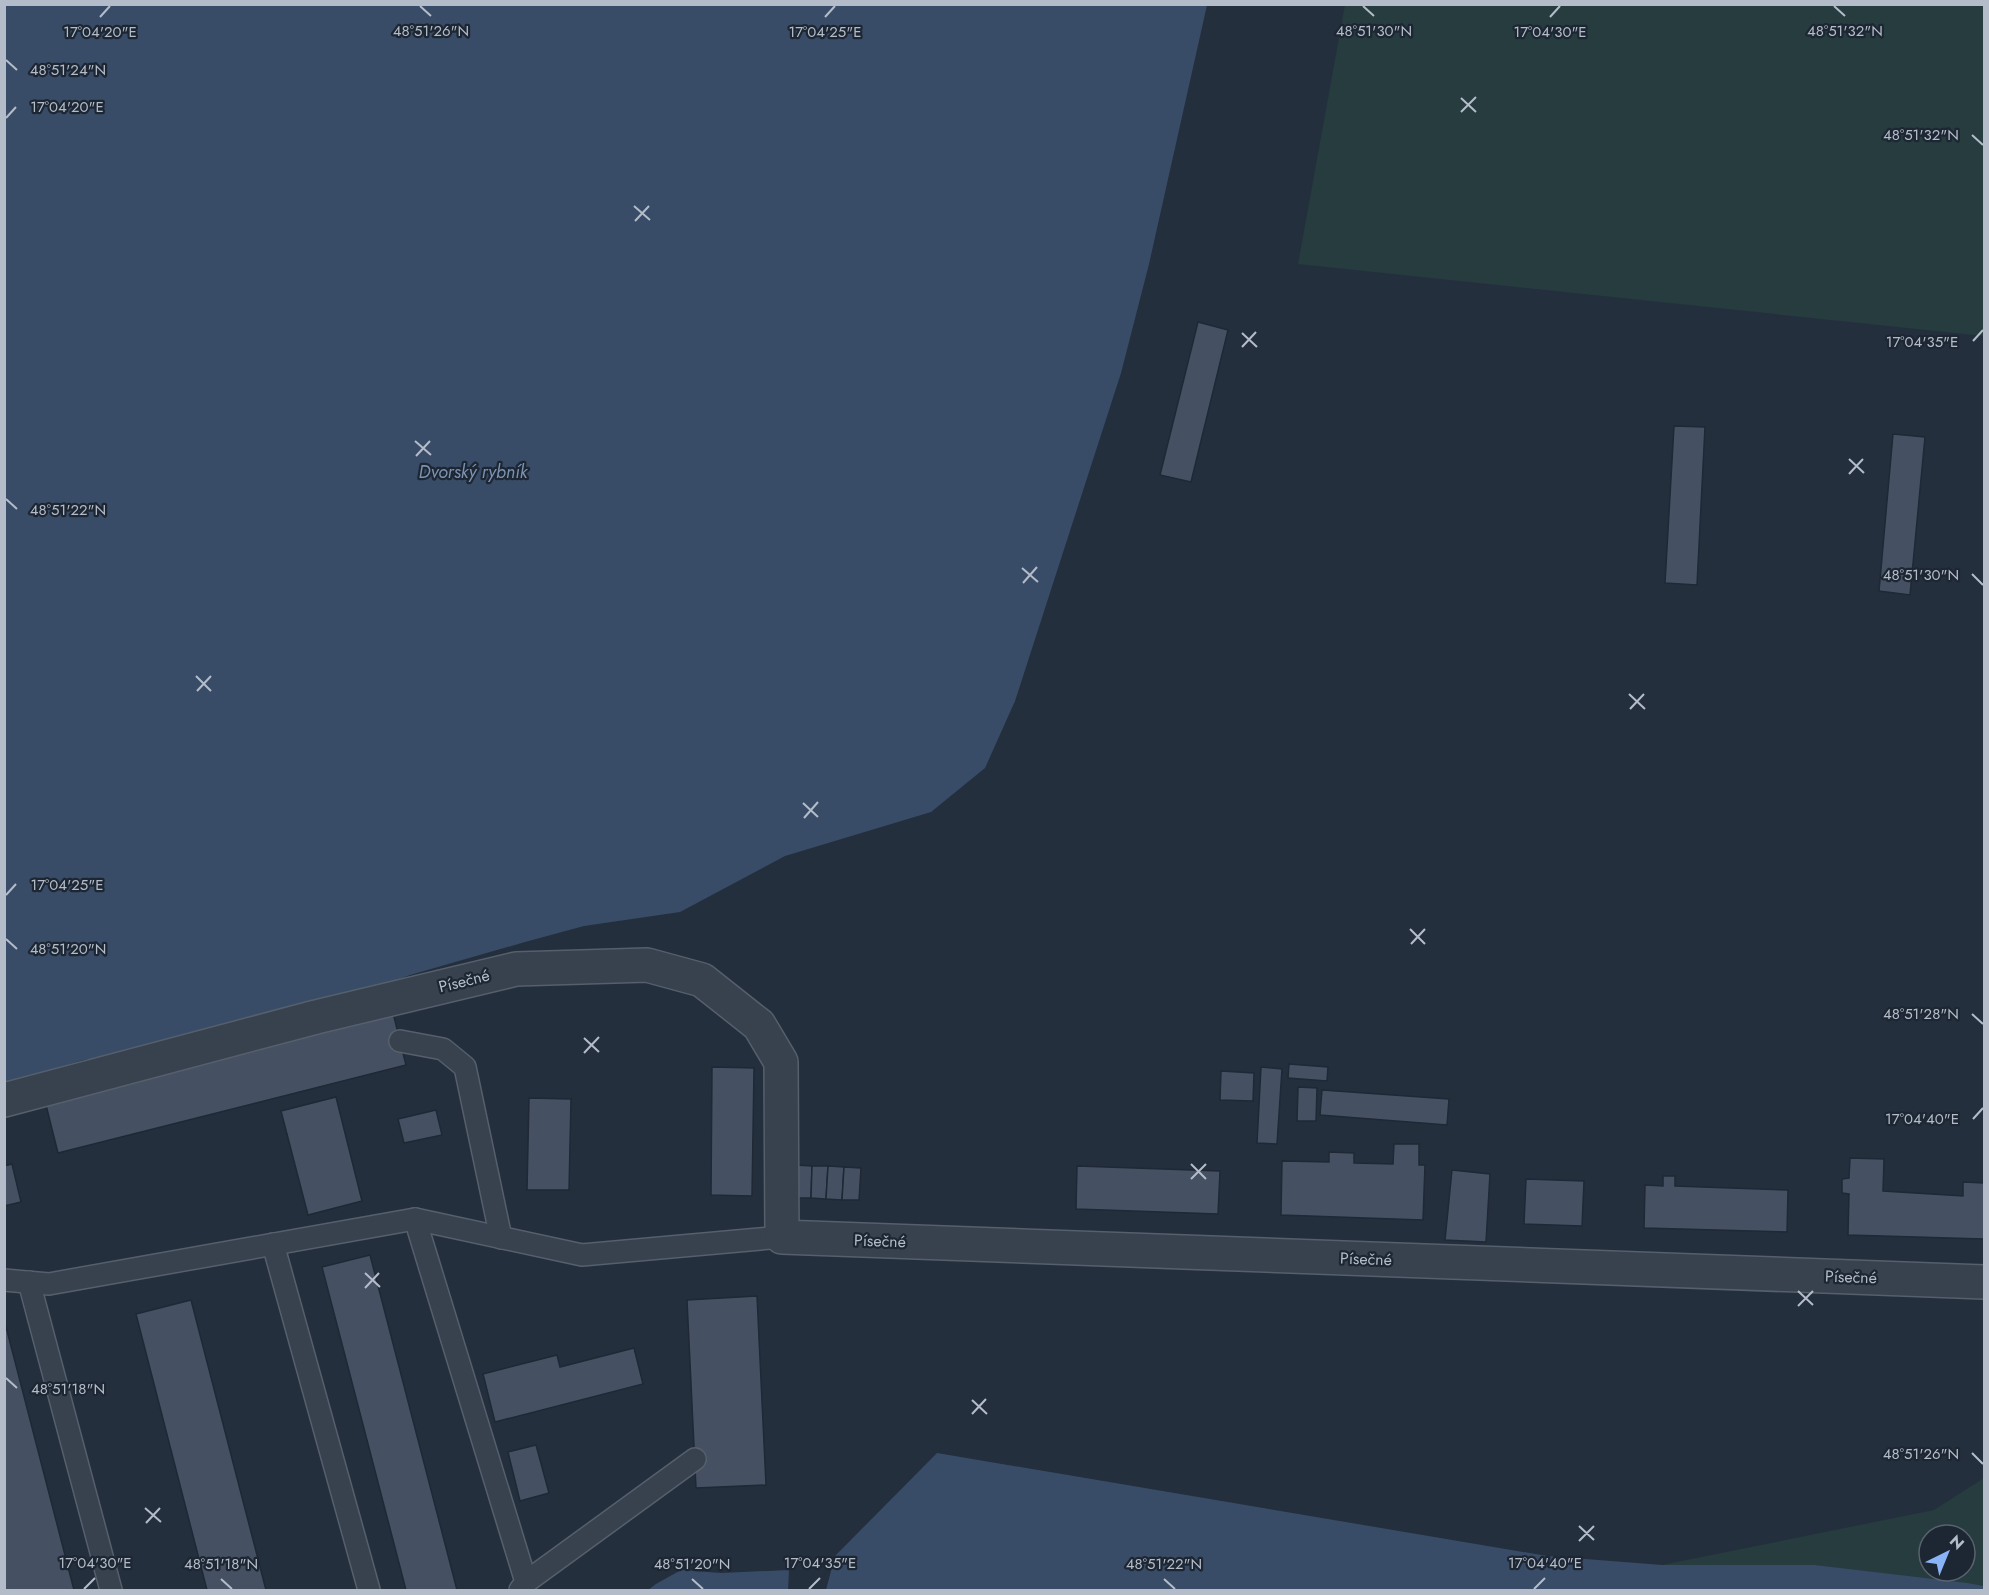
<svg xmlns="http://www.w3.org/2000/svg" width="1989" height="1595" viewBox="0 0 1989 1595" font-family="Jost,sans-serif">
	<style>
		.green { fill: #263c3f; fill-rule: evenodd }
		.water { fill: #394c67 }
		.building { fill: #455162; stroke: #1f2835; stroke-width: 1.5 }
		.lines { fill: none; stroke-linecap: round; stroke-linejoin: round }
		.service-casing { stroke: #565f6c; stroke-width: 24 }
		.minor-casing { stroke: #565f6c; stroke-width: 36 }
		.service { stroke: #38414e; stroke-width: 21 }
		.minor { stroke: #38414e; stroke-width: 33 }
		.ticks { fill: none; stroke: #b4bcc9; stroke-width: 2 }
		.labels { text-anchor: middle; dominant-baseline: central; stroke-width: 4.5; stroke-linejoin: round; paint-order: stroke }
		.street-label { font-size: 16px; fill: #b4bcc9; stroke: #1d2633 }
		.water-label { font-size: 18px; font-style: italic; fill: #7c92b1; stroke: #1d2633 }
		.ticks-label { font-size: 15px; text-anchor: middle; fill: #b4bcc9; stroke: #1d2633; stroke-width: 4.5; stroke-linejoin: round; paint-order: stroke }
	</style>
	<rect width="100%" height="100%" fill="#242f3e"/>
	<g class="green">
		<polygon points="1345,5 1984,5 1984,336 1298,264"/>
		<path d="M1984,1478v108l-169,-21h-153l272,-55zM1929,1535h36v36h-36z"/>
	</g>
	<g class="water">
		<polygon points="5,5 1207,5 1149,264 1121,373 1015,701 985,768 931,812 785,856 680,912 584,926 525,942 410,975 254,1033 83,1060 5,1084"/>
		<polygon points="937,1453 1547,1556 1662,1565 1815,1565 1967,1583 1984,1586 1984,1590 826,1590 835,1556"/>
		<polygon points="681,1570 721,1573 789,1570 788,1590 648,1590 656,1584"/>
	</g>
	<g class="building">
		<polygon points="1198,322 1228,330 1191,482 1160,475"/>
		<polygon points="1674,426 1705,427 1697,585 1665,583"/>
		<polygon points="1893,434 1925,437 1910,595 1879,591"/>
		<polygon points="393,1013 406,1065 58,1153 45,1101"/>
		<polygon points="1289,1064 1328,1067 1327,1081 1288,1078"/>
		<polygon points="712,1067 754,1068 752,1196 711,1195"/>
		<polygon points="1261,1067 1282,1069 1277,1144 1257,1143"/>
		<polygon points="1221,1071 1254,1073 1253,1101 1220,1100"/>
		<polygon points="1298,1087 1317,1088 1316,1121 1297,1121"/>
		<polygon points="1322,1090 1449,1099 1447,1125 1320,1115"/>
		<polygon points="336,1097 362,1201 308,1215 281,1111"/>
		<polygon points="529,1098 571,1099 569,1190 527,1190"/>
		<polygon points="436,1110 442,1135 404,1143 398,1119"/>
		<polygon points="1394,1144 1419,1144 1419,1165 1425,1165 1423,1220 1281,1215 1282,1161 1329,1162 1329,1152 1354,1153 1354,1163 1393,1164"/>
		<polygon points="1850,1158 1884,1159 1883,1191 1963,1196 1963,1182 1984,1183 1984,1239 1848,1235 1849,1194 1842,1193 1842,1179 1849,1178"/>
		<polygon points="12,1164 21,1202 4,1206 4,1166"/>
		<polygon points="795,1165 812,1166 811,1198 793,1198"/>
		<polygon points="812,1166 828,1166 826,1199 811,1198"/>
		<polygon points="828,1166 844,1167 842,1200 826,1199"/>
		<polygon points="1077,1166 1220,1171 1218,1214 1076,1209"/>
		<polygon points="844,1167 861,1168 859,1200 842,1200"/>
		<polygon points="1452,1170 1490,1174 1486,1242 1445,1240"/>
		<polygon points="1663,1176 1675,1176 1675,1186 1788,1190 1787,1232 1644,1228 1645,1185 1663,1186"/>
		<polygon points="1526,1179 1584,1181 1582,1226 1524,1224"/>
		<polygon points="370,1255 457,1590 406,1590 322,1267"/>
		<polygon points="757,1296 766,1485 696,1488 687,1300"/>
		<polygon points="191,1300 266,1590 207,1590 136,1314"/>
		<polygon points="4,1319 74,1590 4,1590"/>
		<polygon points="634,1348 643,1384 495,1422 483,1374 557,1355 560,1367"/>
		<polygon points="536,1445 549,1493 520,1501 508,1452"/>
	</g>
	<g class="lines">
		<defs>
			<g id="service">
				<polyline points="400,1041 443,1049 465,1067 501,1238"/>
				<polyline points="415,1219 526,1582 520,1590"/>
				<polyline points="273,1244 369,1590"/>
				<polyline points="4,1280 49,1284 415,1219 582,1255 782,1237"/>
				<polyline points="29,1282 111,1590"/>
				<polyline points="526,1582 695,1459"/>
			</g>
			<polyline id="minor" points="4,1100 316,1017 516,969 647,965 702,980 759,1025 781,1062 782,1237 1984,1282"/>
		</defs>
		<use href="#service" class="service-casing"/>
		<use href="#minor" class="minor-casing"/>
		<use href="#service" class="service"/>
		<use href="#minor" class="minor"/>
	</g>
	<path class="ticks" d="M420,6l11,10M1363,6l11,10M1834,6l11,10M100,17l10,-11M825,17l10,-11M1550,17l10,-11M6,60l11,10M1461,98l15,14M1461,112l15,-15M6,118l10,-11M1972,135l11,10M634,206l16,14M635,221l14,-15M1242,333l15,14M1973,341l10,-11M1242,347l14,-15M415,441l16,14M416,456l14,-15M1849,459l15,14M1849,474l14,-15M6,499l11,10M1022,568l16,14M1972,574l11,11M1023,583l14,-16M196,676l15,15M197,691l14,-15M1629,694l16,15M1630,709l14,-15M803,803l15,14M804,818l14,-16M6,895l10,-11M1410,929l15,15M6,939l11,10M1411,944l14,-15M1972,1014l11,10M584,1038l15,14M584,1053l15,-16M1973,1119l10,-11M1191,1164l15,15M1191,1179l15,-15M365,1273l15,14M365,1288l14,-15M1798,1291l15,14M1798,1306l15,-15M6,1378l11,10M972,1400l15,14M972,1414l14,-15M1972,1453l11,11M145,1508l16,14M146,1523l14,-15M1579,1526l15,14M1579,1541l15,-15M221,1579l11,10M692,1579l11,10M1164,1579l11,10M84,1589l11,-11M809,1589l11,-11M1534,1589l11,-11"/>
	<g class="labels">
		<g class="street-label">
			<text transform="translate(464 981) rotate(-14)">Písečné</text>
			<text transform="translate(880 1241) rotate(2)">Písečné</text>
			<text transform="translate(1366 1259) rotate(2)">Písečné</text>
			<text transform="translate(1851 1277) rotate(2)">Písečné</text>
		</g>
		<g class="water-label">
			<text x="473" y="472">Dvorský rybník</text>
		</g>
	</g>
	<g class="ticks-label">
		<text x="431" y="36">48°51'26"N</text>
		<text x="1374" y="36">48°51'30"N</text>
		<text x="1845" y="36">48°51'32"N</text>
		<text x="100" y="37">17°04'20"E</text>
		<text x="1550" y="37">17°04'30"E</text>
		<text x="825" y="37">17°04'25"E</text>
		<text x="68" y="75">48°51'24"N</text>
		<text x="67" y="112">17°04'20"E</text>
		<text x="1921" y="140">48°51'32"N</text>
		<text x="1922" y="347">17°04'35"E</text>
		<text x="68" y="515">48°51'22"N</text>
		<text x="1921" y="580">48°51'30"N</text>
		<text x="67" y="890">17°04'25"E</text>
		<text x="68" y="954">48°51'20"N</text>
		<text x="1921" y="1019">48°51'28"N</text>
		<text x="1922" y="1124">17°04'40"E</text>
		<text x="68" y="1394">48°51'18"N</text>
		<text x="1921" y="1459">48°51'26"N</text>
		<text x="95" y="1568">17°04'30"E</text>
		<text x="820" y="1568">17°04'35"E</text>
		<text x="1545" y="1568">17°04'40"E</text>
		<text x="221" y="1569">48°51'18"N</text>
		<text x="692" y="1569">48°51'20"N</text>
		<text x="1164" y="1569">48°51'22"N</text>
	</g>
	<rect width="1989" height="1595" fill="none" stroke="#b4bcc9" stroke-width="12"/>
	<g transform="translate(1947 1553) rotate(43)"><circle r="28" fill="#1d2633" stroke="#59626f" stroke-width="1.5"/>
	<path d="M0-4.5L10 22L0 15L-10 22Z" fill="#8ab4f8"/>
	<text y="-9" font-size="16" font-weight="bold" text-anchor="middle" fill="#b4bcc9">N</text>
	</g>
</svg>
